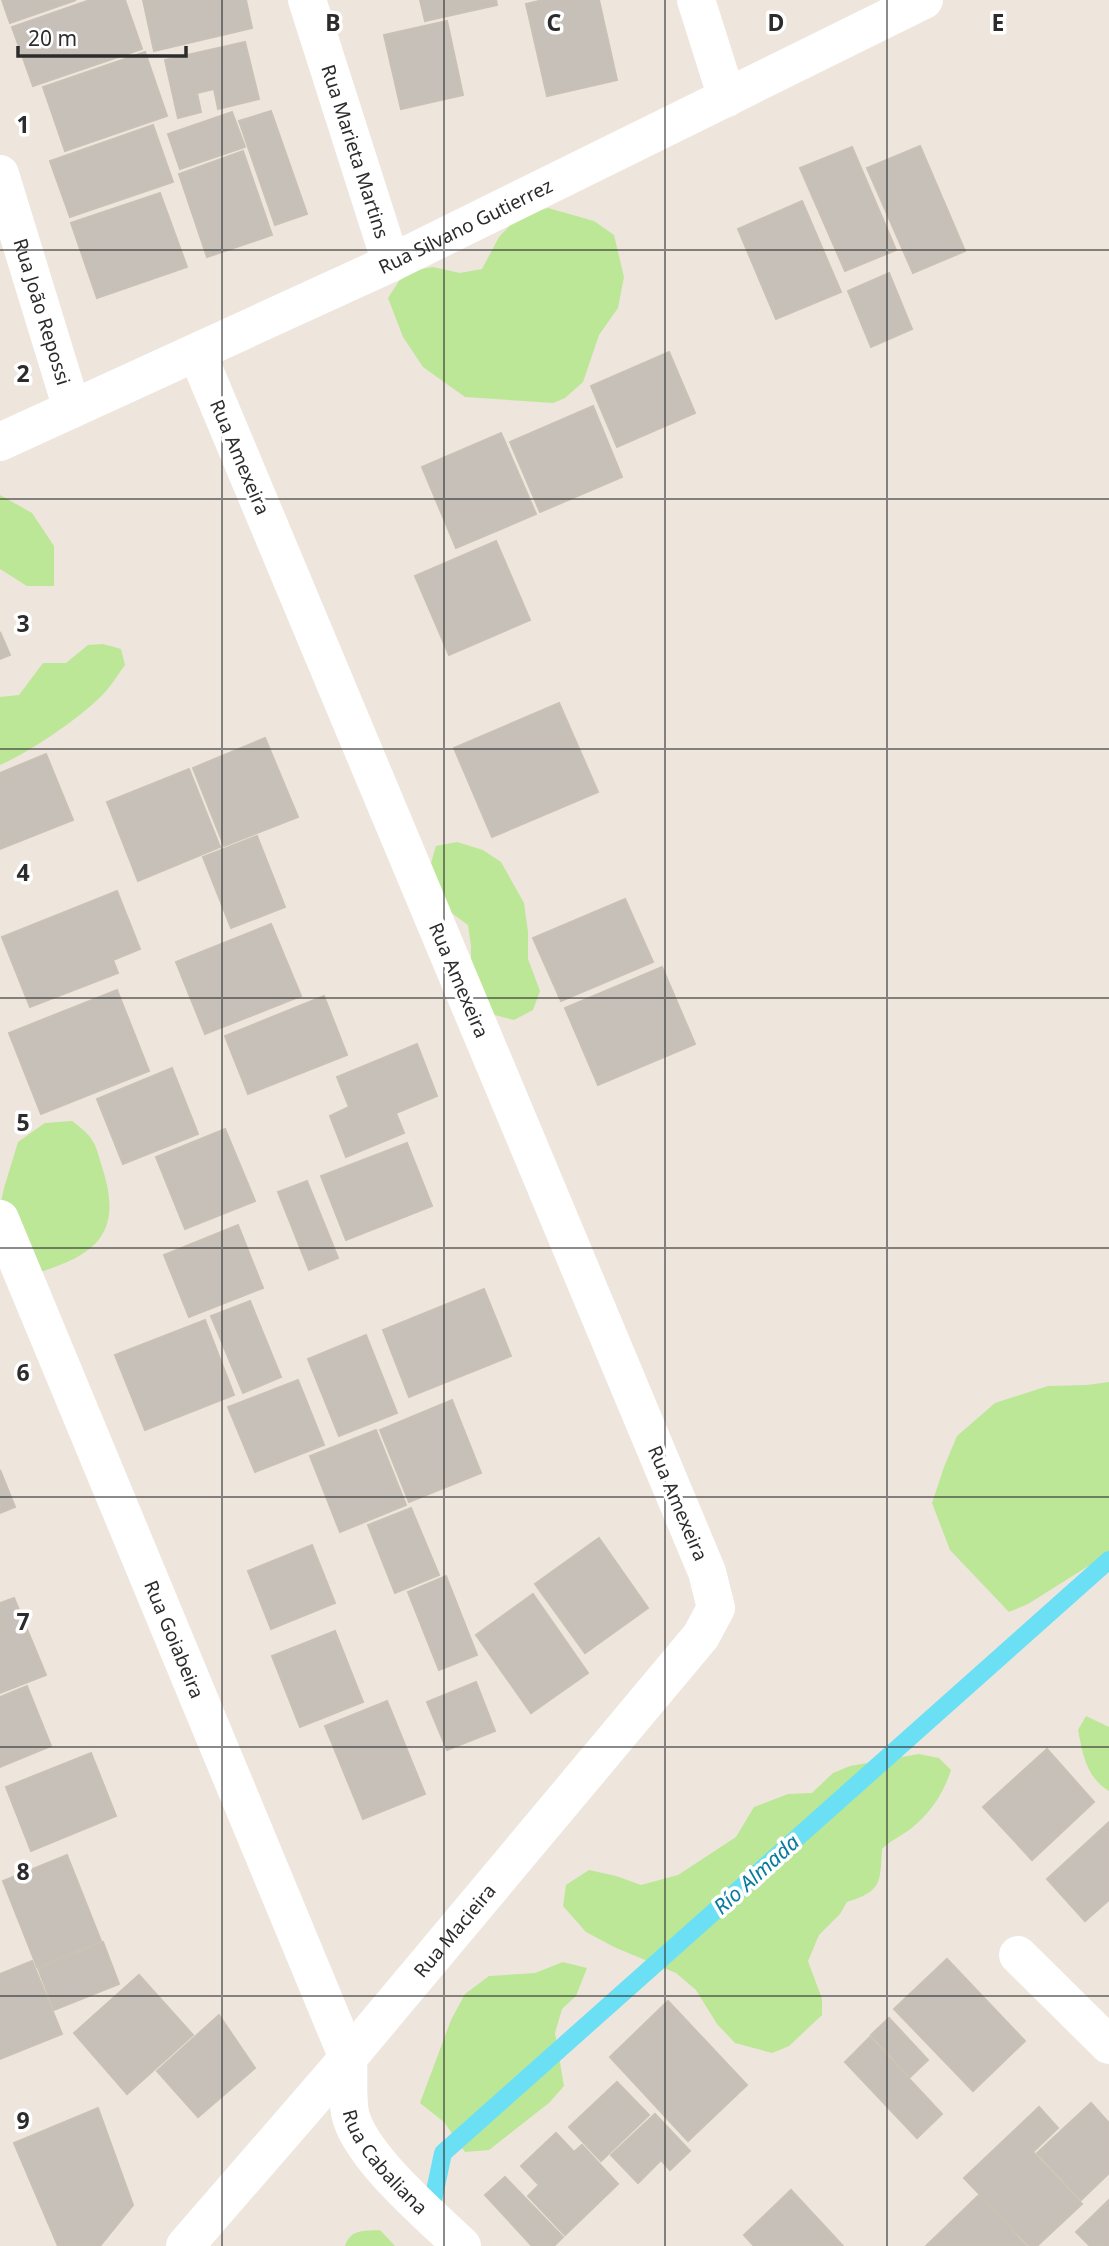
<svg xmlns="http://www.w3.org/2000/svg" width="1109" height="2246" viewBox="0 0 1109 2246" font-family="'Noto Sans',sans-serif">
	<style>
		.green { fill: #bce797 }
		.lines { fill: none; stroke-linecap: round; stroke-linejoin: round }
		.stream { stroke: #6be0f5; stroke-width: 18 }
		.building { fill: #c6c0b9; stroke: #cac1b6; stroke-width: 2 }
		.minor { stroke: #fff; stroke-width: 38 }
		.grid { fill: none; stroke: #2c2c2c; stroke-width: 2; stroke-opacity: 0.55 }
		.labels { text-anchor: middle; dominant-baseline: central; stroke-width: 7; stroke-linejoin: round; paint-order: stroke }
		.street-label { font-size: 19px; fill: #2c2c2c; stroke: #fff }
		.water-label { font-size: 21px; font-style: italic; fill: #087b9d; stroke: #fff }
		.grid-label { font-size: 23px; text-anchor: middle; font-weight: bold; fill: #2c2c2c; stroke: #fff; stroke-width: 7; stroke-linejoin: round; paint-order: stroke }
	</style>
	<rect width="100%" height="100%" fill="#eee5dd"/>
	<g class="green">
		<polygon points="548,208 594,221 614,235 624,277 618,308 599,335 583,382 565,398 553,403 465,397 423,367 403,337 388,298 405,272 433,267 460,273 482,269 499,237 520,215"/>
		<polygon points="0,495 32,513 54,546 54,586 27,586 0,569"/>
		<path d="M103,644l18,5 4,16c-6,8 -12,18 -19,26 -21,24 -76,61 -106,74v-68l19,-2 24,-32h23l22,-18z"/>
		<polygon points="457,842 483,850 501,862 524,903 528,932 528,959 540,991 533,1010 514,1020 491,1014 471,967 471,946 468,925 442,906 428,873 436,846"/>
		<path d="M72,1121c23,17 23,22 31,49 21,67 -11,86 -69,104l-34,-68 4,-18 14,-46 27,-19z"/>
		<polygon points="1109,1382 1109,1553 1028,1604 1009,1612 950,1550 932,1503 944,1467 957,1436 995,1403 1048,1386 1087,1385"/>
		<path d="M1086,1716l23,11v64c-23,-14 -26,-36 -31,-61z"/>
		<path d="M919,1754l20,4 12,12c-7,22 -19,41 -37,56 -10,9 -22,13 -32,23 -2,34 0,42 -35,53l-7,12 -21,21 -11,26 14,38v16l-33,31 -17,7 -37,-10 -18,-19 -21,-34 -20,-17 -62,-26 -28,-15 -23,-26 3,-21 23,-15 27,6 25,9 37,-10 58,-38 18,-30 34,-13 24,-1 21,-20 17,-7z"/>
		<polygon points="563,1962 587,1968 576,1996 562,2009 555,2033 564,2086 549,2103 489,2150 465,2152 444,2122 420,2103 451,2020 465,1994 489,1976 535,1973"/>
		<path d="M380,2230l15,16h-50c6,-17 18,-15 35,-16z"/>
	</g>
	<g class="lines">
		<polyline class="stream" points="432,2205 443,2153 1109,1560"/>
	</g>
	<g class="building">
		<polygon points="2,0 76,0 10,23"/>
		<polygon points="90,0 125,0 142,49 33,86 12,27"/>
		<polygon points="143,0 246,0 252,28 154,51"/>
		<polygon points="420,0 496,0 497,5 425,21"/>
		<polygon points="543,0 599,0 617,80 547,96 526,4"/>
		<polygon points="447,21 463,95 401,109 384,35"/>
		<polygon points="245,42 259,99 218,109 214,89 197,93 201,112 178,118 165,60"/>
		<polygon points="145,52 167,116 65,151 43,87"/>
		<polygon points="271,111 307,214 275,225 239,121"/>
		<polygon points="232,112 245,147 180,169 168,134"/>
		<polygon points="153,125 173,182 70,217 50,161"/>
		<polygon points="920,146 965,251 913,273 867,168"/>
		<polygon points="852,147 896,250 845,271 800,168"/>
		<polygon points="243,151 272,235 207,257 179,174"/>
		<polygon points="160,193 187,267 97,298 71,223"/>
		<polygon points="802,201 841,292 776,319 738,229"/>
		<polygon points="889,273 912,329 871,347 848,291"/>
		<polygon points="669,352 695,413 617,447 591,386"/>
		<polygon points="593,406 622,477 540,512 510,442"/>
		<polygon points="501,433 536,514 456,548 422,467"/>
		<polygon points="496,541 530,620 449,655 415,576"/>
		<polygon points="0,632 10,655 0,659"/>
		<polygon points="559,703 598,792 492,837 454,748"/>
		<polygon points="265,738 298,817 224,846 193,768"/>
		<polygon points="46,754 73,820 0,849 0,773"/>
		<polygon points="189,769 220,847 138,881 107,802"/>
		<polygon points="257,836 285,907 231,928 203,857"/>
		<polygon points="117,891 140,949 113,960 118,973 30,1007 2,937"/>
		<polygon points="625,899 653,962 561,1001 533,938"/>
		<polygon points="271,924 301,996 205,1034 176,962"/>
		<polygon points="662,967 695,1044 598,1085 565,1008"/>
		<polygon points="117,990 149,1071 41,1114 9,1033"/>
		<polygon points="324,996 347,1055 248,1094 225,1036"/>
		<polygon points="417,1044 437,1096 396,1113 404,1133 346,1157 330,1116 349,1107 337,1077"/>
		<polygon points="172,1068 198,1134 123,1164 97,1099"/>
		<polygon points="225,1129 255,1201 185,1229 156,1157"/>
		<polygon points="407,1143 432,1206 346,1240 321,1176"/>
		<polygon points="307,1181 338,1258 309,1270 278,1192"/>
		<polygon points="238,1225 263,1288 189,1317 164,1255"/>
		<polygon points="484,1289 511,1356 409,1397 383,1330"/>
		<polygon points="250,1301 281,1377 243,1393 211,1316"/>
		<polygon points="205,1320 234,1395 145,1430 115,1355"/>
		<polygon points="366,1335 397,1413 339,1436 308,1359"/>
		<polygon points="298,1380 324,1445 255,1472 228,1407"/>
		<polygon points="452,1400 481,1473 409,1502 380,1430"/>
		<polygon points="376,1430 406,1505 340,1532 310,1456"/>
		<polygon points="0,1470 15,1507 0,1513"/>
		<polygon points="411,1508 439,1575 395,1593 368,1525"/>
		<polygon points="599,1538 648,1608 585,1653 535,1584"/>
		<polygon points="312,1545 335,1603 271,1629 248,1571"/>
		<polygon points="446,1576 477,1655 439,1670 408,1592"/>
		<polygon points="533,1594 588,1673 531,1713 476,1635"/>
		<polygon points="14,1598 46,1675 0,1693 0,1603"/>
		<polygon points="335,1631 363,1702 300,1727 272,1656"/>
		<polygon points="476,1682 495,1731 447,1750 427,1702"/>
		<polygon points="27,1686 51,1746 0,1767 0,1697"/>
		<polygon points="387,1701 425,1794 363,1819 325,1726"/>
		<polygon points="1047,1749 1094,1802 1032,1860 983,1807"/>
		<polygon points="91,1753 116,1816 31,1851 6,1787"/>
		<polygon points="1109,1822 1109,1900 1085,1921 1047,1879"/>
		<polygon points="67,1855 101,1941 37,1967 3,1881"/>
		<polygon points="103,1942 119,1984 54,2010 38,1968"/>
		<polygon points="947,1959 1025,2041 973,2091 894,2009"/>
		<polygon points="32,1961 62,2034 0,2059 0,1974"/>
		<polygon points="139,1975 193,2035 127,2094 74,2033"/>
		<polygon points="668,2001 747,2085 688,2141 610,2057"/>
		<polygon points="219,2015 255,2068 198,2117 157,2071"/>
		<polygon points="889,2018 928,2060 910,2077 871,2035"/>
		<polygon points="870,2037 942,2114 917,2138 845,2062"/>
		<polygon points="617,2082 649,2115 601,2161 569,2127"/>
		<polygon points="1091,2103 1109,2123 1109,2173 1081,2200 1037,2153"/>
		<polygon points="1039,2107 1058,2128 1033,2152 1082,2204 1037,2246 1029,2246 964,2178"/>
		<polygon points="98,2108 133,2205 100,2246 58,2246 14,2143"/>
		<polygon points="655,2114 690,2151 670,2170 661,2160 638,2183 611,2155"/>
		<polygon points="556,2133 574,2152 582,2145 618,2184 565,2235 528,2196 539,2185 521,2166"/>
		<polygon points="505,2177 563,2237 554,2246 532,2246 485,2195"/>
		<polygon points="791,2190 843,2246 754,2246 744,2235"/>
		<polygon points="979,2195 1026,2246 926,2246"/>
		<polygon points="1109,2200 1109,2246 1090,2246 1076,2232"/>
	</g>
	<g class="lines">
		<g class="minor">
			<path id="s1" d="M307,0l84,263"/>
			<polyline points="696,0 727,98"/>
			<path id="s2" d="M0,174l72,235"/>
			<path id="s3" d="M0,442l391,-179 533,-263"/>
			<path id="s4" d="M0,1219l348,839c1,18 -1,38 2,55 9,43 80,102 112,133"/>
			<polyline points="1018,1955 1109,2045"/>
			<path id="s5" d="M185,2246l163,-188 353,-422 15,-28 -9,-36 -510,-1219"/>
		</g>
	</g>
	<path class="grid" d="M222,0v2246M444,0v2246M665,0v2246M887,0v2246M0,250h1109M0,499h1109M0,749h1109M0,998h1109M0,1248h1109M0,1497h1109M0,1747h1109M0,1996h1109"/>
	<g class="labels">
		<g class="street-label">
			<text stroke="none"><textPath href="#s1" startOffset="159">Rua Marieta Martins</textPath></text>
			<text stroke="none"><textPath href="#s3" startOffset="513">Rua Silvano Gutierrez</textPath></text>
			<text stroke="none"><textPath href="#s2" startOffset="144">Rua João Repossi</textPath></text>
			<text transform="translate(240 457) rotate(67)">Rua Amexeira</text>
			<text transform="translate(459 980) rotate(67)">Rua Amexeira</text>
			<text transform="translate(678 1503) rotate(67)">Rua Amexeira</text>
			<text stroke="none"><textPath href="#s4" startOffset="455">Rua Goiabeira</textPath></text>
			<text stroke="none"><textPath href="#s5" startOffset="415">Rua Macieira</textPath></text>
			<text stroke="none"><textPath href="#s4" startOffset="1024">Rua Cabaliana</textPath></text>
		</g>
		<g class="water-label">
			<text transform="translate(756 1874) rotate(-42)">Río Almada</text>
		</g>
	</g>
	<g class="grid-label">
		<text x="333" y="31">B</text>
		<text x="554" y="31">C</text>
		<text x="776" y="31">D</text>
		<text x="998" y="31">E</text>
		<text x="23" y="133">1</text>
		<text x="23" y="382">2</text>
		<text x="23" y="632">3</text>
		<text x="23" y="881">4</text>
		<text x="23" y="1131">5</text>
		<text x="23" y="1381">6</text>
		<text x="23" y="1630">7</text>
		<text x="23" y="1880">8</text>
		<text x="23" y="2129">9</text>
	</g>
	<path d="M18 46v10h168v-10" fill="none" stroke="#2c2c2c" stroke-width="3.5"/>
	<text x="28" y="46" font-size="21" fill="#2c2c2c" stroke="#ffffff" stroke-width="5" paint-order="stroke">20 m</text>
</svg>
